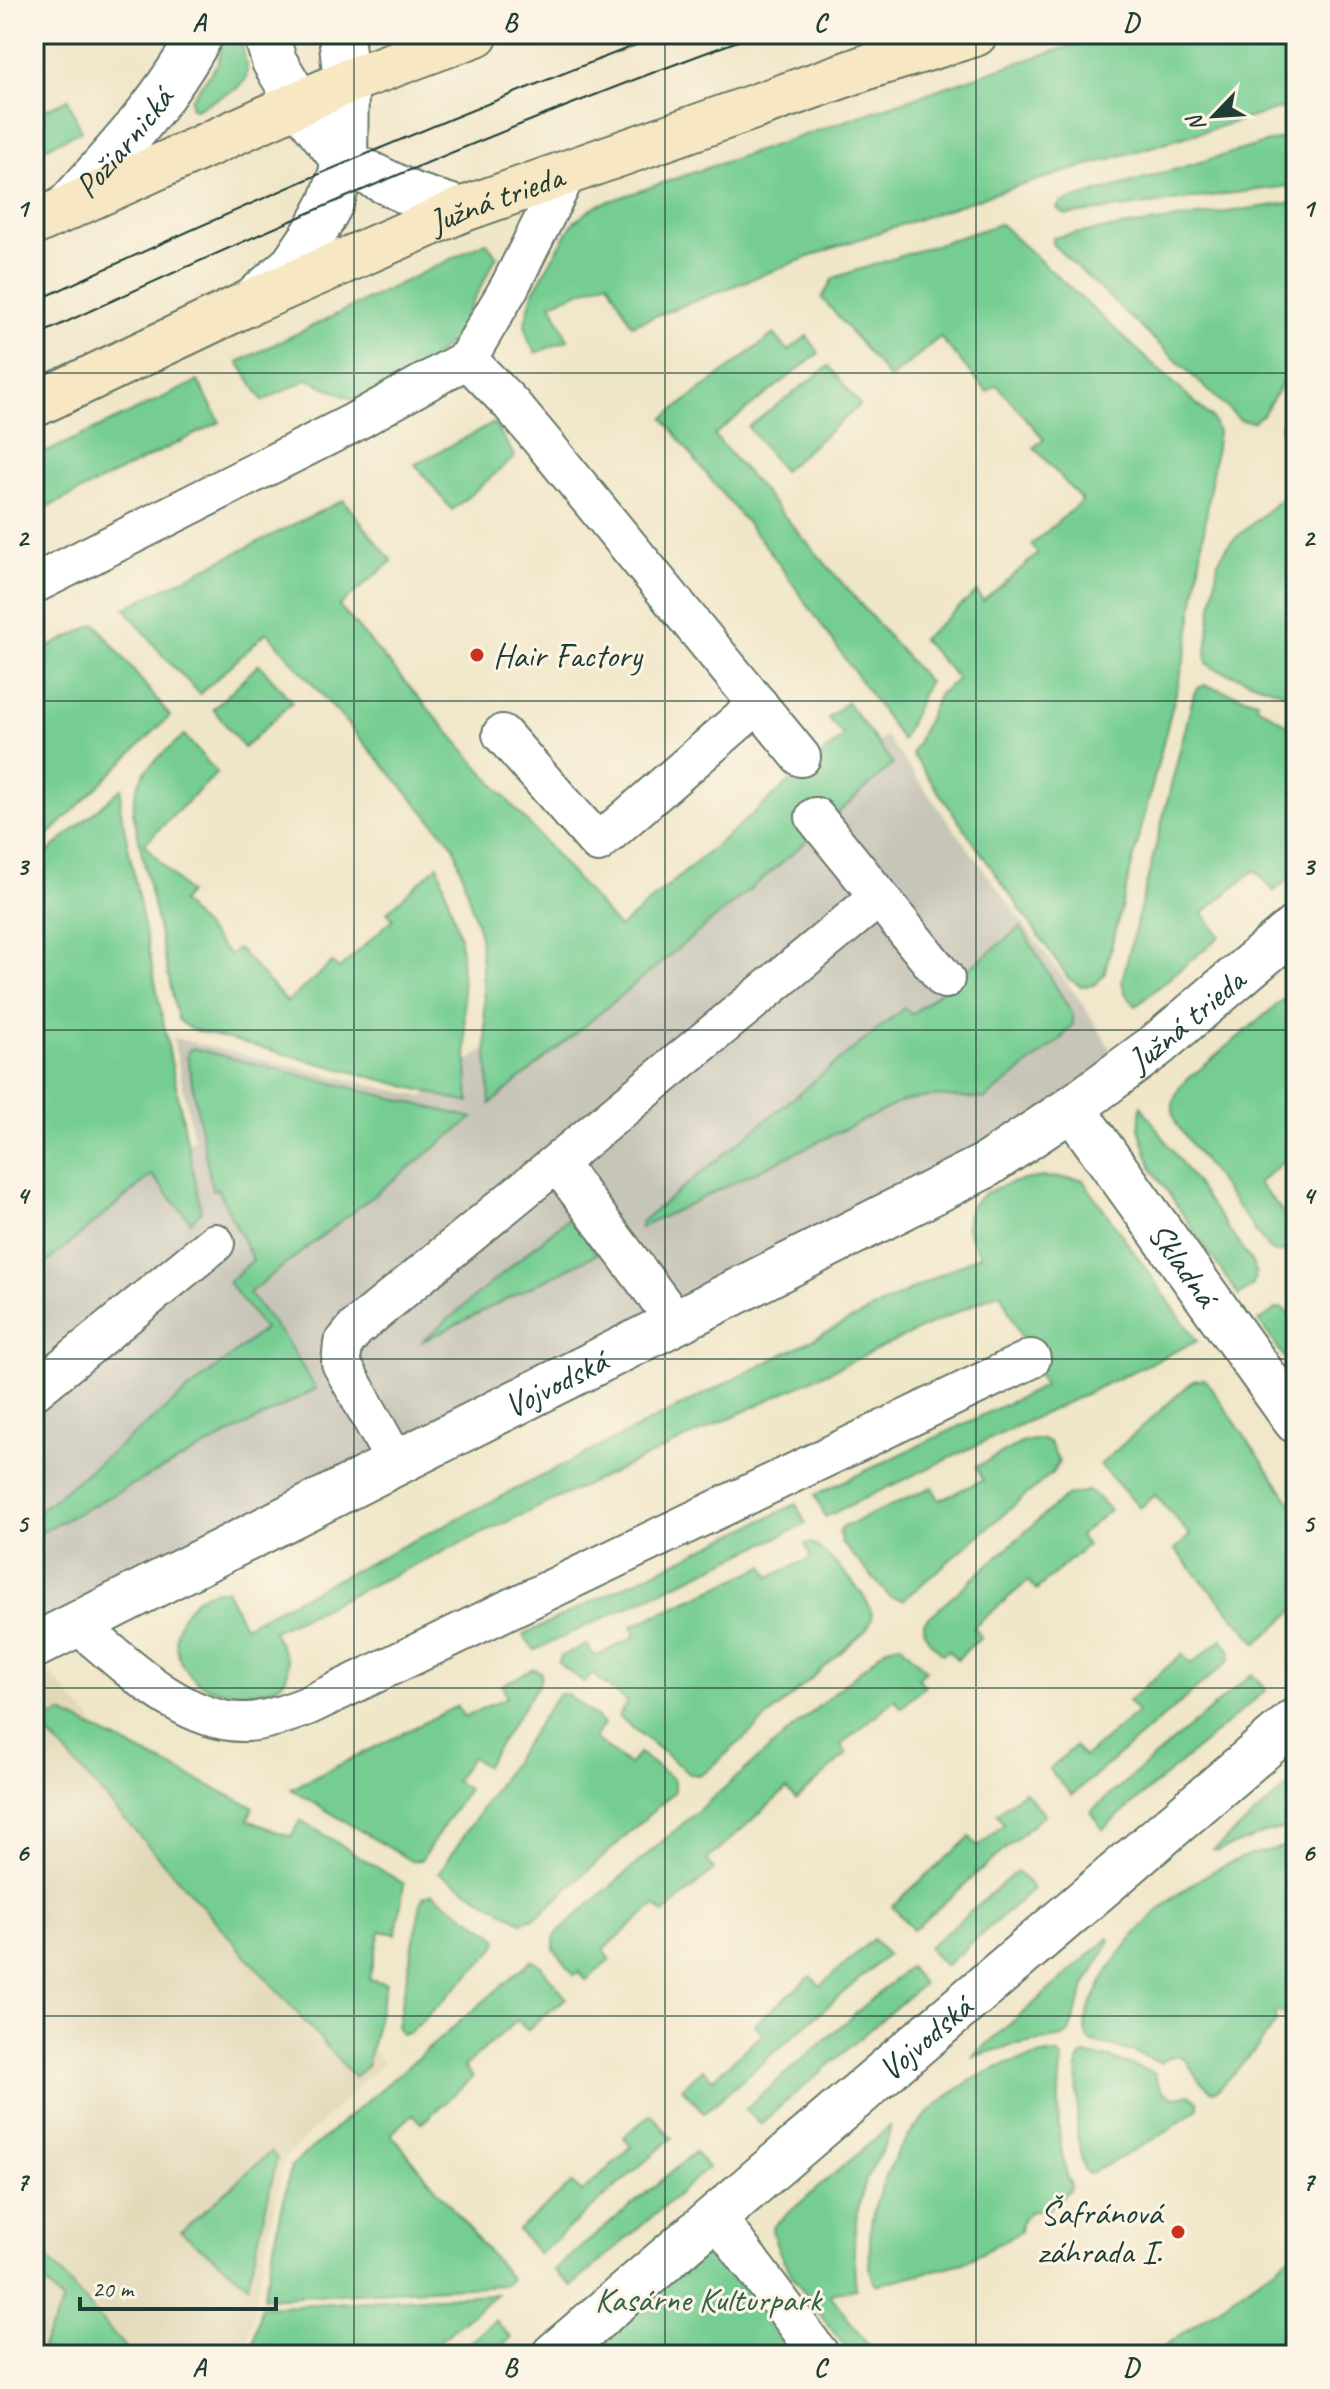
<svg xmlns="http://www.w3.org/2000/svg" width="1330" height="2389" viewBox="0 0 1330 2389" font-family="Caveat,sans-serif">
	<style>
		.built { fill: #e1d8b7 }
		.industrial { fill: #c7c5b8 }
		.green { fill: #75cd92; stroke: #4a8563; stroke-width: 2 }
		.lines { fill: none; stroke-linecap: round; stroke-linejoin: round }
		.lane-casing { stroke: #687868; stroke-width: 42 }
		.street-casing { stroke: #687868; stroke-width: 48 }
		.secondary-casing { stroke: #687868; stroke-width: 48 }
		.lane { stroke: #fff; stroke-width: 38 }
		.street { stroke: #fff; stroke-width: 44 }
		.secondary { stroke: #f7e8c3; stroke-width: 44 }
		.tram { stroke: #1f3d34; stroke-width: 2 }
		.grid { fill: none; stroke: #1f3d34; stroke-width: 2; stroke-opacity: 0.55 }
		.poi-dot { fill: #c8321e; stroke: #fcf5e5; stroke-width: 3 }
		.labels { text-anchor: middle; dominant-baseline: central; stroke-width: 6; stroke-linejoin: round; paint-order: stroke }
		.street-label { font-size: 34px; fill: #1f3d34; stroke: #fcf5e5 }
		.poi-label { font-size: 34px; fill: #1f3d34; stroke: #fcf5e5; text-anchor: start }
		.park-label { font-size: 34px; fill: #34614c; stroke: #fcf5e5 }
		.neatline { fill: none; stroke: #1f3d34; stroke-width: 3 }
		.grid-label { font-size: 26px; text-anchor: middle; font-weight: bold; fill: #1f3d34 }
	</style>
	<rect width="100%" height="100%" fill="#fcf5e5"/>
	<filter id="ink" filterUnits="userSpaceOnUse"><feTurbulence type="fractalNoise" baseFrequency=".0125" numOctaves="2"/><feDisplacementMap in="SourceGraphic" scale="16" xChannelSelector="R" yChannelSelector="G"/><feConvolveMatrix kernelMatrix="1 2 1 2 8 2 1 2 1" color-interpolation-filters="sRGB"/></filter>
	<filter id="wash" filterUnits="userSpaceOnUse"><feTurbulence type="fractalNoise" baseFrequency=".006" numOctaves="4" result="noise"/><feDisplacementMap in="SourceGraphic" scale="32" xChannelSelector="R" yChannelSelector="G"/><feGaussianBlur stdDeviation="1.8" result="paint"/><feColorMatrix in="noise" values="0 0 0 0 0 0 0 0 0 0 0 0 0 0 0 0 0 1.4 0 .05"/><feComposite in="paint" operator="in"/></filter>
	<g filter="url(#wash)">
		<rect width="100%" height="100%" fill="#f0e6c8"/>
		<polygon class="built" points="34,1654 383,2062 285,2157 244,2355 34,2355"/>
		<polygon class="industrial" points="886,736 1086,1009 1123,1070 34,1646 34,1273 194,1139 173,1038 423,1097"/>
		<g class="green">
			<polygon points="224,34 240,34 247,68 246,79 236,89 196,109 191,108 191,99 218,63"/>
			<polygon points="1109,34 1296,34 1296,104 998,192 830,249 632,325 608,281 551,303 568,340 536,353 528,339 525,323 533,292 573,223 595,206 1001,68"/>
			<polygon points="68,99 81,131 34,153 34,115"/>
			<polygon points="1296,134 1296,185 1066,215 1057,208 1060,203"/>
			<polygon points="1296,202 1296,362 1263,414 1253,422 1240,420 1052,244 1053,238 1066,235"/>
			<polygon points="1000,224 1213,419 1218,432 1188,645 1104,975 1095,985 1081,986 1069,979 912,754 939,694 958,679 922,639 977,592 983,601 1038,554 1031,545 1082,501 1034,447 1044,439 997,385 987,392 940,337 890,379 822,298 833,278"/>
			<polygon points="486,242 497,256 452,341 423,367 356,401 308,379 263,401 238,362"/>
			<polygon points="774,334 788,351 807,336 819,353 714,435 928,682 902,740 769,550 698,464 664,418"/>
			<polygon points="829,366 860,405 783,471 748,427"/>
			<polygon points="198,381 220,422 34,514 34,458"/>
			<path d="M1296,398v51c-26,-18 -14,-29 0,-51z"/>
			<polygon points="494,423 515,457 452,510 415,464"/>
			<polygon points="1296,486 1296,697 1213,668 1207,663 1206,653 1218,561 1230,543"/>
			<polygon points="343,500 392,561 339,606 619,928 844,736 828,718 847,702 893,764 784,861 490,1104 480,936 454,846 267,632 200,694 164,657 125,608"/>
			<polygon points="96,624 170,716 34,849 34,654"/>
			<polygon points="259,664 292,702 244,748 213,709"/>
			<polygon points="1205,685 1257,701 1256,705 1296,730 1296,872 1274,891 1255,870 1203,913 1220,936 1136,1006 1125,993 1122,981 1194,694 1198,688"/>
			<path d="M184,735l33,38 -73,71 44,49 -7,9 48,53 9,-7 49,54 45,-39 7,6 54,-50 -6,-7 51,-47 22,72 9,166 -278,-74 -13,-9 -45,-208c1,-41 23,-51 51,-77z"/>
			<polygon points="122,788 120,806 201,1211 191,1222 152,1175 34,1273 34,864"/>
			<polygon points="1021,927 1073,1015 1073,1024 1060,1040 985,1099 933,1096 903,1101 640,1228 642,1221 904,1008 912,1014"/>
			<path d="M1296,989v162l-38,32 38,44v17l-7,6 -12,3 -9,-5 -91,-123c-7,-16 -5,-25 4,-40z"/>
			<polygon points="192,1048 473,1118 249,1293 286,1340 316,1389 34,1536 34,1515 264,1329 228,1282 253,1260 217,1188 212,1190 187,1055 188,1051"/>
			<polygon points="1141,1106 1253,1264 1256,1273 1253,1285 1239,1296 1152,1169 1139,1129"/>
			<path d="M1043,1177l39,2 115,162 -372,176 -10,-22 229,-109 -44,-94 -727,339c4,11 14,23 15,34 4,35 -64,30 -83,21 -28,-14 -37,-50 -20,-74 10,-14 24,-24 41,-22l18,36 736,-371c-4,-9 -12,-19 -13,-28 -4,-37 49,-47 76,-50z"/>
			<polygon points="571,1216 597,1254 421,1342"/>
			<polygon points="1283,1308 1296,1324 1296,1374 1259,1321 1276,1309"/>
			<polygon points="1205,1379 1296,1510 1296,1609 1257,1643 1175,1550 1190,1535 1155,1495 1140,1508 1100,1465 1193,1381"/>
			<polygon points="1040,1439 1050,1443 1059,1462 1052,1473 903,1600 890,1597 841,1542 839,1532 843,1527 932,1487 939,1500 983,1480 976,1467 1023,1442"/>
			<path d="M1088,1491l8,5 14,14 -31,26 8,9 -51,45 -8,-9 -54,46 7,10 -24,22 -9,-9 -5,4c-11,-10 -20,-16 -19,-32l138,-123 7,-4z"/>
			<polygon points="796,1504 806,1524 535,1650 523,1635"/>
			<path d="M812,1543c17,12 62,56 60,76l-6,11 -160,142 -7,3 -9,-1 -72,-58 10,-14 -36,-28 -8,9 -26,-20 3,-7 26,-12 5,10 5,2 36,-18 2,-7 -3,-5 132,-60 6,11 41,-19 -6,-14z"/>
			<polygon points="1222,1639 1231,1651 1229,1661 1072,1795 1049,1769 1075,1746 1084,1757 1138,1712 1128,1701 1182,1654 1191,1664"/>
			<polygon points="900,1644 926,1670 918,1678 925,1686 901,1708 895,1699 841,1745 847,1754 796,1799 787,1789 707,1860 714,1869 664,1914 655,1905 603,1950 610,1960 586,1980 579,1972 574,1975 554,1949 554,1938 560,1930 885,1649"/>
			<polygon points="533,1669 541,1672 540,1682 485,1766 471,1757 455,1781 468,1789 421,1860 411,1861 291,1789 457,1706 464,1717 507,1697 502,1685"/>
			<polygon points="1252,1674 1266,1690 1103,1829 1090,1812"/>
			<polygon points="558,1694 567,1694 604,1724 594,1738 629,1765 639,1753 673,1779 675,1791 537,1917 521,1922 439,1873"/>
			<polygon points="62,1713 253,1807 248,1820 291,1837 300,1820 404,1884 396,1934 380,1931 369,1979 386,1983 367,2066 354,2077 39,1723"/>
			<polygon points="1296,1780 1296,1826 1268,1832 1218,1851 1213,1850"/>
			<polygon points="1024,1791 1045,1814 913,1930 892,1906 970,1837 978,1847 1004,1824 997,1814"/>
			<path d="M1296,1844v168l-22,1 2,9 -20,27 -38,41 -5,1c-4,-3 -12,-7 -15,-12 -10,-14 -14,-35 -38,-16l-25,-11 -46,-11c-9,-14 0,-34 7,-47 28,-59 80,-108 140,-134 19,-8 41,-11 60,-16z"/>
			<polygon points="1017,1871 1033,1889 945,1966 928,1948"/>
			<polygon points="432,1893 490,1932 496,1937 498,1942 492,1952 410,2033 401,2034 397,2027 421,1903 423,1897"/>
			<polygon points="1109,1938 1110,1941 1085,1986 1069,2032 1063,2037 1006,2047 972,2057"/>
			<polygon points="873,1939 887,1955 704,2113 682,2088 703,2069 712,2079 763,2034 755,2024 811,1976 820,1986"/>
			<polygon points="532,1960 541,1966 566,1998 527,2030 517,2020 464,2067 473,2077 422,2123 413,2114 391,2134 511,2279 503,2285 263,2298 291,2166"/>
			<polygon points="909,1967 923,1984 760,2124 745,2109"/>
			<path d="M1049,2054l9,1 4,4c-5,41 -7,88 9,127l-2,4 -21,20c-18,-2 -27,4 -28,22l-57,31 -86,22c-10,-10 -7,-33 -7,-47 0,-21 7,-40 15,-60 30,-70 89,-112 164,-124z"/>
			<path d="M1084,2055l26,3 45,15c2,19 16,29 34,21l9,8v7c-35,26 -70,46 -109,65l-5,-4 -7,-36 1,-73z"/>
			<polygon points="651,2114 672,2138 539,2254 518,2230 572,2183 582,2192 631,2147 624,2137"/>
			<path d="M890,2126c2,14 -20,40 -25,57 -12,36 -13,69 -9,106l-26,5 45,61h-24c-22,-31 -77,-93 -79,-128z"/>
			<polygon points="271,2151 277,2159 248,2285 181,2232"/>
			<polygon points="695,2152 708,2168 572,2286 554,2270"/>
			<polygon points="717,2218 820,2355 554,2355"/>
			<polygon points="34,2242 128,2351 129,2355 61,2355 41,2348 63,2303 34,2270"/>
			<polygon points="1296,2252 1296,2355 1153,2355"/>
			<polygon points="496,2294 423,2355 251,2355 261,2307"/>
			<polygon points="495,2320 511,2338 491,2355 456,2355"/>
		</g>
	</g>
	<g filter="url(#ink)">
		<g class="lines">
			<defs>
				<g id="lane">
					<polyline points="467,359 511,404 543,442 801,757"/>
					<polyline points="34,584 351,424 467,359 509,288 568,171"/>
					<polyline points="502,734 598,843 758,704"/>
					<polyline points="815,817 945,979"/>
					<polyline points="558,1164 676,1322"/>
					<polyline points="34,1391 215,1243"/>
					<polyline points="396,1463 341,1363 343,1344 356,1328 879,897"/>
					<path d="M77,1624c45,37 107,101 170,98 20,-1 42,-9 60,-16l724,-347"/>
					<polyline points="717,2218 820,2355"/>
				</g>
				<g id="street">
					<polyline points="266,34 274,61 299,103 345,162 413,195 461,210"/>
					<path id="s1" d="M67,207c49,-54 99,-108 134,-173"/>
					<polyline points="255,299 293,265 314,234 331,203 345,162 346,82 341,34"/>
					<path id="s2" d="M1072,1108l224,313"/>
					<path id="s3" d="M34,1646l951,-480 87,-58 85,-63 139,-118"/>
					<path id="s4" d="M554,2355l742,-635"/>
				</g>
				<g id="secondary">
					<polyline points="34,223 346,82 476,34"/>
					<path id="s5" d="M34,405l219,-104 208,-91 409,-144 105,-32"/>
				</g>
			</defs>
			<use href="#lane" class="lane-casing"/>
			<use href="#street" class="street-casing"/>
			<use href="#secondary" class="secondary-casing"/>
			<use href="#lane" class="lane"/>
			<use href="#street" class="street"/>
			<use href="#secondary" class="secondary"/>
			<g class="tram">
				<path d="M34,302c207,-97 417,-186 630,-268"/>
				<path d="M34,337c237,-111 477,-214 723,-303"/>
			</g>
		</g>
	</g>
	<path class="grid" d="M354,34v2321M665,34v2321M976,34v2321M34,373h1262M34,701h1262M34,1030h1262M34,1359h1262M34,1688h1262M34,2016h1262"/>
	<g class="poi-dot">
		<circle cx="477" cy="655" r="8"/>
		<circle cx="1178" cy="2232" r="8"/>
	</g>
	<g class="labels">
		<g class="street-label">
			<text stroke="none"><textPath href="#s1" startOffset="86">Požiarnická</textPath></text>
			<text stroke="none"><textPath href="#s5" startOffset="506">Južná trieda</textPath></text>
			<text stroke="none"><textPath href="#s3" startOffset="1314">Južná trieda</textPath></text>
			<text stroke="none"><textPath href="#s2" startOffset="192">Skladná</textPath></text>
			<text stroke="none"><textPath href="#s3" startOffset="584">Vojvodská</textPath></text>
			<text stroke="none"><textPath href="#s4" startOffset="488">Vojvodská</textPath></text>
		</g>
		<g class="poi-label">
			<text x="493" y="655">Hair Factory</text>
			<text x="1162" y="2212" text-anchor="end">Šafránová<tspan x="1162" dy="39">záhrada I.</tspan></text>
		</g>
		<g class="park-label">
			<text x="708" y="2299">Kasárne Kulturpark</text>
		</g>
	</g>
	<rect width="1330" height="2389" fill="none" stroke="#fcf5e5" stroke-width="88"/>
	<g transform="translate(1214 116) rotate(245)" stroke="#fcf5e5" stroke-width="6" paint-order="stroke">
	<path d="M0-6L14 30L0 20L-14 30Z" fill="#1f3d34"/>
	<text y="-12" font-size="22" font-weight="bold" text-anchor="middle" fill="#1f3d34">N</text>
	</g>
	<path d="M80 2297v12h196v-12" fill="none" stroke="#1f3d34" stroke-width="4"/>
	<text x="92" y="2297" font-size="24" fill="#1f3d34" stroke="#fcf5e5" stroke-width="6" paint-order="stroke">20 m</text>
	<rect x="44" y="44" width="1242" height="2301" class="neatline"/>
	<g class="grid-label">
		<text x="199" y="31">A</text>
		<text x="510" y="31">B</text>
		<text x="820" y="31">C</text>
		<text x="1131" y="31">D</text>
		<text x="22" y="217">1</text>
		<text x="1308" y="217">1</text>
		<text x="22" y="546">2</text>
		<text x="1308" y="546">2</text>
		<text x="22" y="875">3</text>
		<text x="1308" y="875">3</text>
		<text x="22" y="1204">4</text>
		<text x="1308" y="1204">4</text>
		<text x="22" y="1532">5</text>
		<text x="1308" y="1532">5</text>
		<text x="22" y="1861">6</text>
		<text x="1308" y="1861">6</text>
		<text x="22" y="2190">7</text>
		<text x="1308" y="2190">7</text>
		<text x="199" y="2376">A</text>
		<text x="510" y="2376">B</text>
		<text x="820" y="2376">C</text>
		<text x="1131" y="2376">D</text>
	</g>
</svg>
